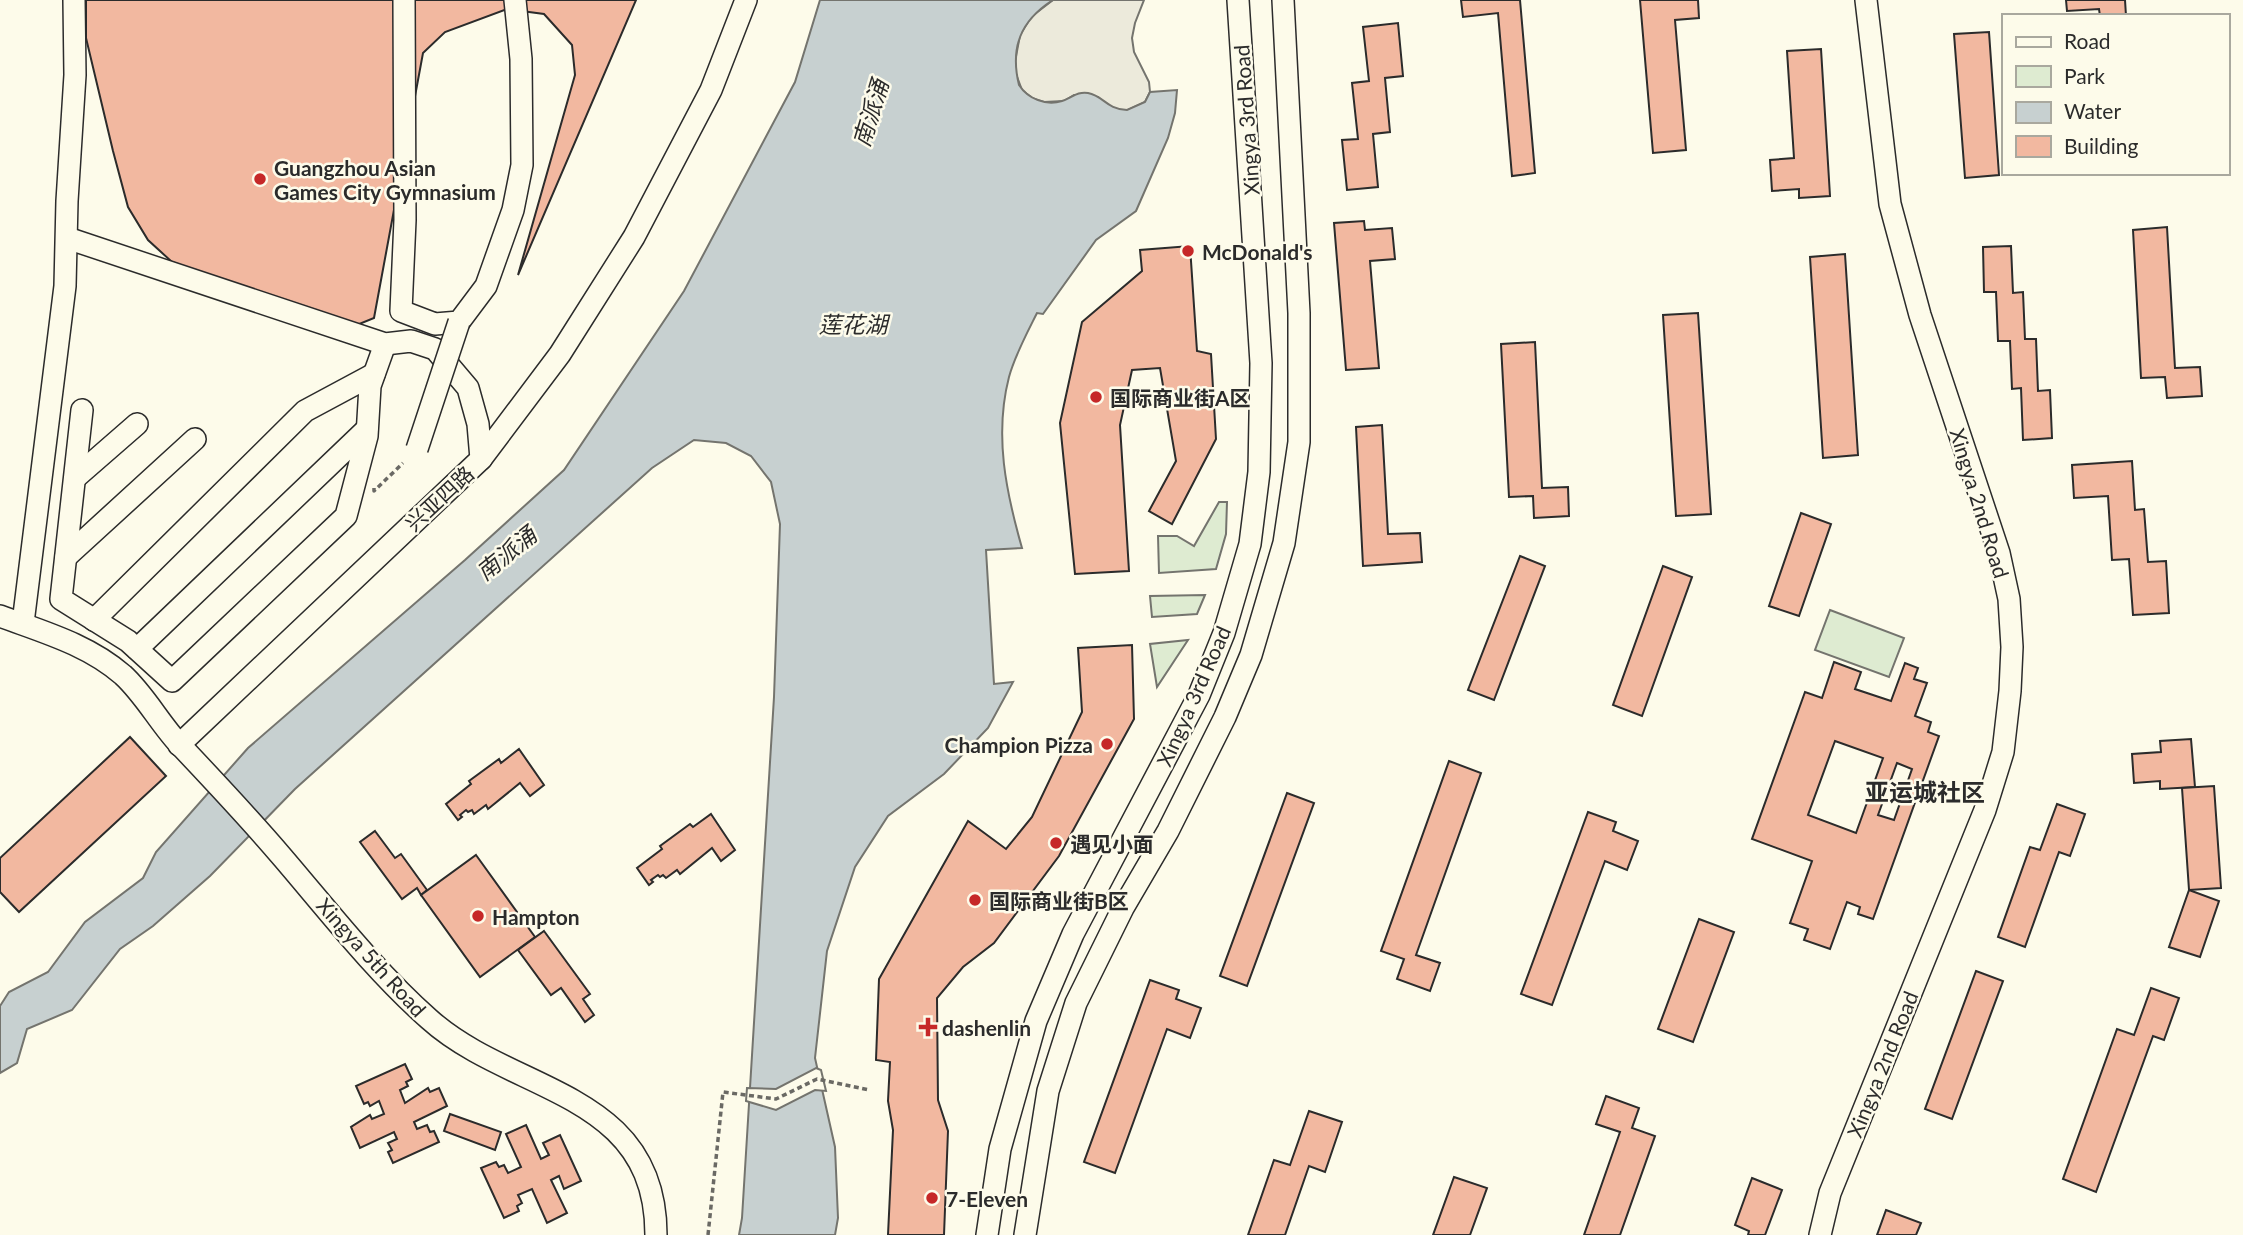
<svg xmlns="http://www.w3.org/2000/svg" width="2243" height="1235" viewBox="0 0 2243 1235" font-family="Lato,'Noto Sans SC',sans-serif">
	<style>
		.green { fill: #deebd1; stroke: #74746e; stroke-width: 2 }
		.parking { fill: #eceadb; stroke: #74746e; stroke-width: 2 }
		.water { fill: #c7d0d0; stroke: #74746e; stroke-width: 2 }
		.pier { fill: #fdfbea; stroke: #74746e; stroke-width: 2 }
		.building { fill: #f2b8a0; stroke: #2b2b2b; stroke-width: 2; fill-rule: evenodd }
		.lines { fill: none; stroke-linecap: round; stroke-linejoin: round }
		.minor-casing { stroke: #2b2b2b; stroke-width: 24 }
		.path { stroke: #6a6964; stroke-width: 3.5; stroke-dasharray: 5 3.5; stroke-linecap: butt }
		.minor { stroke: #fdfbea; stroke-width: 21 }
		.minor-bridge-casing { stroke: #2b2b2b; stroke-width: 24; stroke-linecap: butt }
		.minor-bridge { stroke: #fdfbea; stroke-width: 21 }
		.poi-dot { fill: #c62828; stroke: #fdfbea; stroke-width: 2.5 }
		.labels { text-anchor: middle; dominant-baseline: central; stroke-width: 5; stroke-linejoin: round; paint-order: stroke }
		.street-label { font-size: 21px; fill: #2b2b2b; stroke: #fdfbea }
		.poi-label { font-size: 21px; font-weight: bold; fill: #2b2b2b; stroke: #fdfbea; text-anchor: start }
		.water-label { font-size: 23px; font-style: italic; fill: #2b2b2b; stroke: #fdfbea }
		.quarter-label { font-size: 24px; font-weight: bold; fill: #2b2b2b; stroke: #fdfbea }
	</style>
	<rect width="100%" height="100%" fill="#fdfbea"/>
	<g class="green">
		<polygon points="1219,502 1227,502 1226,534 1216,569 1159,573 1158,536 1177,536 1194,546"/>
		<polygon points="1205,595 1197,614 1152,617 1150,596"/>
		<polygon points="1830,610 1904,638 1889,677 1815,650"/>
		<polygon points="1188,640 1157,687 1150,644"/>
	</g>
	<polygon class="parking" points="1053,0 1144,0 1135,23 1132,38 1134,52 1149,82 1150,92 1145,102 1128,110 1119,110 1107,105 1098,97 1074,95 1064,101 1044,102 1032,98 1022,90 1016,74 1015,62 1020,35 1031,17"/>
	<path class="water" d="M820,0h233c-33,21 -43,48 -34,85 9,14 27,21 43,16 9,-3 16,-10 26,-8 16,3 18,16 39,17l18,-8 5,-10 27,-2 -2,23 -7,25 -32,73 -40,29 -53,74 -6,-1c-10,20 -22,42 -28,64 -15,58 -3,115 13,171l-36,2 8,134 19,-2 -25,46 -44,46 -56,42 -33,51 -28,84 -12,107 20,89 3,71 -3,17h-96l3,-17 32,-521 6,-173 -9,-42 -20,-26 -25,-13 -32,-3 -42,28 -357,321 -85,87 -57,50 -33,23 -48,61 -45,19 -10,34 -17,10v-67l9,-14 39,-20 37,-50 58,-44 13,-26 92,-104 217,-188 99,-90 120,-179 111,-209z"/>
	<polygon class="pier" points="816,1068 821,1070 826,1091 815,1090 776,1110 746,1101 747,1088 776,1089"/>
	<g class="building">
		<polygon points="86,0 636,0 518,275 575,75 572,45 544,14 507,9 445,32 423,53 374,318 352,327 172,262 148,240 128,207 113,151 86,38"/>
		<polygon points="1461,0 1520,0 1535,173 1512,176 1498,13 1463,17"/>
		<polygon points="1640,0 1698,0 1699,18 1675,20 1686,150 1653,153"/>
		<polygon points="2066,0 2125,0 2126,16 2100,16 2099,9 2067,11"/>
		<polygon points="1398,23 1403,76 1385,78 1390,132 1373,134 1378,187 1347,190 1342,140 1358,139 1352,83 1369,81 1363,27"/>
		<polygon points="1989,32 1999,175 1965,178 1954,34"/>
		<polygon points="1821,49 1830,196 1799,198 1799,189 1772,191 1770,160 1794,158 1787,51"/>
		<polygon points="1364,221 1365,230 1392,228 1395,259 1370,261 1379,368 1346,370 1334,223"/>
		<polygon points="2167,227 2175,368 2200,367 2202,396 2167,398 2165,377 2141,378 2133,230"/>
		<polygon points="1190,246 1197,351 1211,354 1216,439 1172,524 1149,511 1176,461 1160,368 1132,370 1120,425 1129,571 1075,574 1060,423 1082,322 1142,271 1140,250"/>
		<polygon points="2011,246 2013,293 2023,292 2025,339 2036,339 2038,391 2050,390 2052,438 2023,440 2021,388 2012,389 2010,341 1998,341 1996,292 1984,292 1983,247"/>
		<polygon points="1845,254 1858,455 1823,458 1810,257"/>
		<polygon points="1698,313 1711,514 1676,516 1663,315"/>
		<polygon points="1535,342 1542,488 1568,487 1569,516 1534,518 1533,496 1509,497 1501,344"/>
		<polygon points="1382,425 1388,534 1420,533 1422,562 1363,566 1356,427"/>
		<polygon points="2132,461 2135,510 2144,509 2148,562 2166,561 2169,613 2133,615 2129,559 2112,560 2108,496 2074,498 2072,465"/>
		<polygon points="1801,513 1831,524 1799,616 1769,606"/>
		<polygon points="1520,556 1545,566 1494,700 1468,690"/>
		<polygon points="1663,566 1692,577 1642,716 1613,705"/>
		<polygon points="1132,645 1134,719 1059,856 994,943 963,967 937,998 938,1100 948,1131 944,1235 888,1235 893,1130 888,1101 890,1062 876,1060 879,979 968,821 1006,849 1032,817 1082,712 1078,648"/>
		<path d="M1834,662l27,10 -6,17 36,12 14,-38 13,5 -4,11 13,4 -12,33 16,6 -3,10 11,4 -66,183 -15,-5 2,-7 -13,-5 -17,47 -26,-9 4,-11 -18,-6 22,-62 -60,-22 53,-147 17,6zM1835,741l48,17 -27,75 -48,-18zM1897,763l15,6 -18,51 -16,-5z"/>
		<polygon points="130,737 166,776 19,912 0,892 0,858"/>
		<polygon points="2191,739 2195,787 2160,789 2160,781 2134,783 2132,754 2161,752 2160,741"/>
		<polygon points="519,749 544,785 530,796 520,783 488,809 486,805 474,814 472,810 468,812 466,810 460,815 462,817 458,820 446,804 471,784 469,781 499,759 501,763"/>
		<polygon points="1449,761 1481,773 1416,955 1440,963 1430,991 1397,979 1404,959 1381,951"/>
		<polygon points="2214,786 2221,888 2189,890 2182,788"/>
		<polygon points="1287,793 1314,803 1247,986 1220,976"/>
		<polygon points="2057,804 2085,814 2070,856 2059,852 2025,947 1998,937 2030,847 2040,850"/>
		<polygon points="1588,812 1616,822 1613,831 1638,841 1627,870 1605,861 1552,1005 1521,994"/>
		<polygon points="711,814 735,850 721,861 712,848 680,874 677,870 666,878 663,875 660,877 658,875 651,880 653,882 649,885 637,868 662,849 660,846 690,824 693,827"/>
		<polygon points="375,831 395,858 401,854 427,890 421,895 417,888 402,899 360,842"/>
		<polygon points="476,855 535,937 480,977 421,895"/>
		<polygon points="2189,890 2219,901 2200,957 2169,947"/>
		<polygon points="1699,919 1734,932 1693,1042 1658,1029"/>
		<polygon points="544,931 590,994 583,999 594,1015 585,1022 561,988 551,995 518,950"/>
		<polygon points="1976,971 2003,981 1952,1119 1925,1109"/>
		<polygon points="1150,980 1179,990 1176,999 1201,1008 1190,1038 1167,1029 1115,1173 1084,1162"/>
		<polygon points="2151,988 2179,998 2164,1040 2153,1036 2096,1192 2063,1179 2117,1029 2134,1035"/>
		<polygon points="405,1064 412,1079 406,1082 408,1086 400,1090 405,1103 428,1088 430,1092 439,1088 447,1106 414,1122 417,1129 427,1125 430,1132 434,1131 439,1142 393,1163 388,1152 392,1150 388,1143 397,1139 394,1132 360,1148 351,1127 370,1115 372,1119 384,1114 379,1101 370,1106 368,1102 364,1104 356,1086"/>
		<polygon points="1606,1096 1639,1108 1632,1128 1655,1136 1620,1235 1584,1235 1620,1132 1596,1124"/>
		<polygon points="1309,1111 1342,1122 1325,1172 1309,1166 1285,1235 1248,1235 1274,1160 1290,1165"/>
		<polygon points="450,1114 501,1132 495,1150 444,1131"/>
		<polygon points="526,1125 541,1159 549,1155 543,1143 560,1135 581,1181 564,1189 559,1176 551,1180 567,1213 547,1223 532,1189 518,1195 522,1203 517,1206 519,1211 504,1218 481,1168 496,1162 499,1167 504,1165 508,1173 521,1167 506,1134"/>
		<polygon points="1454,1177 1487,1188 1470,1235 1433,1235"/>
		<polygon points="1752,1178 1782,1190 1765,1235 1748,1235 1749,1231 1735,1225"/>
		<polygon points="1886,1210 1921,1223 1916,1235 1877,1235"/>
	</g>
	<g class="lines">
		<defs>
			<g id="minor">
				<polyline points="404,0 405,220 401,311 435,324 459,322 486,286 513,210 522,165 521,59 515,0"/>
				<polyline points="67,238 385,344 411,341 435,349 468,388 478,424 481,459 179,745"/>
				<polyline points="82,410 61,599 128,641 172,681 346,516 367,436 370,386 385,344"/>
				<polyline points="481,459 560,354 634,237 711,90 746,0"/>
				<polyline points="75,478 137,424"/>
				<polyline points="66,557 195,439"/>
				<path d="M0,616c43,16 87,28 123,59 22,20 37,49 57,70 35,37 70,74 103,113 47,55 92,113 146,161 83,75 227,71 227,216"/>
				<polyline points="94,620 305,411 374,374"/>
				<polyline points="23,623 65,286 67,201 75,75 74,0"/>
				<polyline points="137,649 367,429"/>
				<polyline points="987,1235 1000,1149 1036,1021 1073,934 1199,695 1224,633 1250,544 1259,472 1261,363 1238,0"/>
				<polyline points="1025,1235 1048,1091 1076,1003 1123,908 1168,831 1225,717 1251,655 1284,543 1299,442 1299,313 1283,0"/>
				<polyline points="1820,1235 1830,1193 1985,810 2003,752 2010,691 2012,647 2009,599 1999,553 1920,315 1890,204 1866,0"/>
			</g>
		</defs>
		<use href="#minor" class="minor-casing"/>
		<g class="path">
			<polyline points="374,488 374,491 403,463"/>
			<polyline points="708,1235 723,1092 776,1099 817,1079 869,1090"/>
		</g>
		<use href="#minor" class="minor"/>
		<defs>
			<polyline id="minor-bridge" points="417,449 459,322"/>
		</defs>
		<use href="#minor-bridge" class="minor-bridge-casing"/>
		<use href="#minor-bridge" class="minor-bridge"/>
	</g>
	<g class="poi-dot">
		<circle cx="260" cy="179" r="7"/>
		<circle cx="1188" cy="251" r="7"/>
		<circle cx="1096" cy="397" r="7"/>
		<circle cx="1107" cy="744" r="7"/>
		<circle cx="1056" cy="843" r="7"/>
		<circle cx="975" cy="900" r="7"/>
		<circle cx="478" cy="916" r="7"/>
		<path d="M924.5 1016.5h7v7h7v7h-7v7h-7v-7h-7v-7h7z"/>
		<circle cx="932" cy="1198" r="7"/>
	</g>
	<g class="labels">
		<g class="street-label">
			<text transform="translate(1246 120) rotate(-94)">Xingya 3rd Road</text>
			<text transform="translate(439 498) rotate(-43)">兴亚四路</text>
			<text transform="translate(1980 503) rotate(73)">Xingya 2nd Road</text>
			<text transform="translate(1193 696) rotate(-66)">Xingya 3rd Road</text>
			<text transform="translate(372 957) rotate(48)">Xingya 5th Road</text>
			<text transform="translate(1882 1064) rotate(-68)">Xingya 2nd Road</text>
		</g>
		<g class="poi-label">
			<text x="274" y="167">Guangzhou Asian<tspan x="274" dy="24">Games City Gymnasium</tspan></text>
			<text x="1202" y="251">McDonald's</text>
			<text x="1110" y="397">国际商业街A区</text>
			<text x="1093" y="744" text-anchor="end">Champion Pizza</text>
			<text x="1070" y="843">遇见小面</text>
			<text x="989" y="900">国际商业街B区</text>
			<text x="492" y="916">Hampton</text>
			<text x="942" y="1027">dashenlin</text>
			<text x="946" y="1198">7-Eleven</text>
		</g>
		<g class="water-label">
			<text transform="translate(870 113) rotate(-73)">南派涌</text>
			<text x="853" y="324">莲花湖</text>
			<text transform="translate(506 553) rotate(-39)">南派涌</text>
		</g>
		<g class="quarter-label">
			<text x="1925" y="791">亚运城社区</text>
		</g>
	</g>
	<rect x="2002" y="14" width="228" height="161" fill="#fdfbea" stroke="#a9a89e" stroke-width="2"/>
	<rect x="2016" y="37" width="35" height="10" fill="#fdfbea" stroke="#a9a89e" stroke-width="2"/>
	<text x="2064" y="49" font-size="21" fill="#2b2b2b">Road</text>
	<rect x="2016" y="66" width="35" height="21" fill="#deebd1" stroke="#a9a89e" stroke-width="2"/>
	<text x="2064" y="84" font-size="21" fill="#2b2b2b">Park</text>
	<rect x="2016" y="102" width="35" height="21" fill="#c7d0d0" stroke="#a9a89e" stroke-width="2"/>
	<text x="2064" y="119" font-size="21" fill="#2b2b2b">Water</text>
	<rect x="2016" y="136" width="35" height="21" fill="#f2b8a0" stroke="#a9a89e" stroke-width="2"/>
	<text x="2064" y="154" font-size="21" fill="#2b2b2b">Building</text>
</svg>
